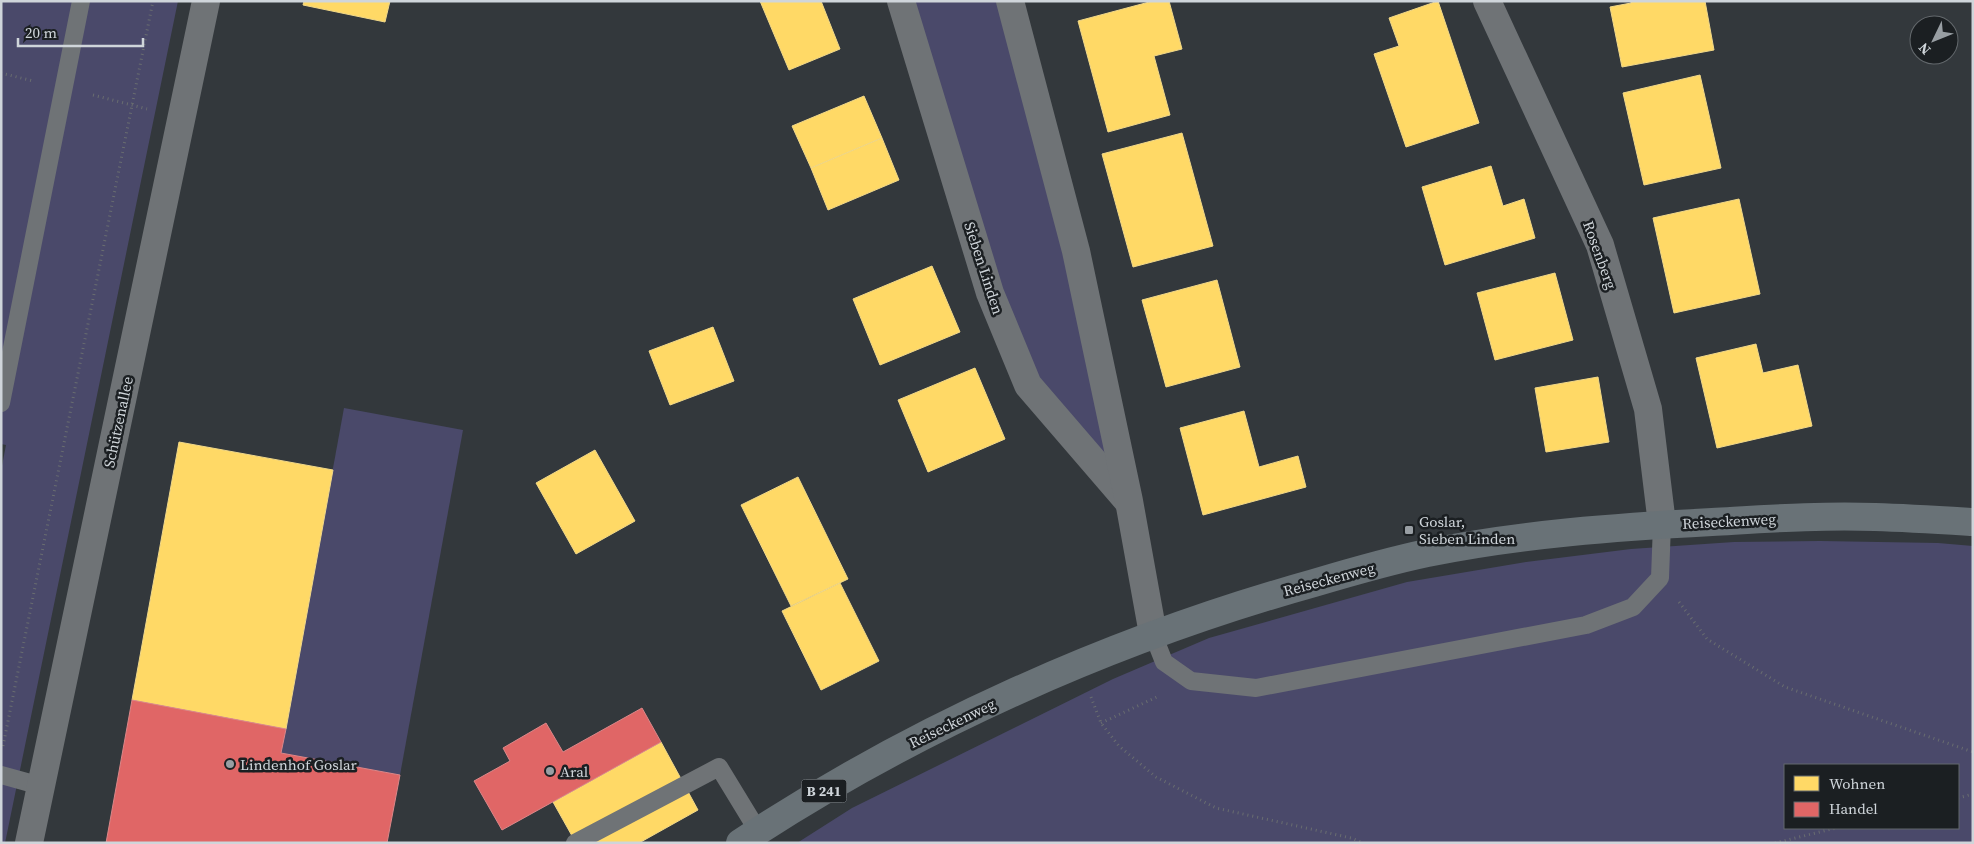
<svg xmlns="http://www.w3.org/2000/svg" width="1974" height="844" viewBox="0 0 1974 844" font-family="'Source Serif 4',serif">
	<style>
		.green { fill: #4a496a; fill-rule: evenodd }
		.homes { fill: #ffd966; stroke: #f1d889 }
		.shops { fill: #e06666; stroke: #db8789 }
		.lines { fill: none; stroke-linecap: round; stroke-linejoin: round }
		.path { stroke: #696d70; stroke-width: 3; stroke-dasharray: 1 4; stroke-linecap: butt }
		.lane { stroke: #6f7376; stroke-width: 18 }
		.street { stroke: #6f7376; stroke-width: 28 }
		.primary { stroke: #697277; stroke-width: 28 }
		.poi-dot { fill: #989ea3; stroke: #1b1f22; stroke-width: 2 }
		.labels { text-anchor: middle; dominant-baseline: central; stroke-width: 5; stroke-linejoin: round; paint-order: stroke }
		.shield { fill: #1b1f22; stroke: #999ea3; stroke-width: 1 }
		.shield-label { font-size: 14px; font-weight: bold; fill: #cfd5da }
		.street-label { font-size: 15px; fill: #cfd5da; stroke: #1b1f22 }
		.poi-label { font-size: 15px; fill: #cfd5da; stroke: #1b1f22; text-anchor: start }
	</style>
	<rect width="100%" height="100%" fill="#33383c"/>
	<g class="green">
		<polygon points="1,1 178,1 5,843 1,843 1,471 6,445 1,444"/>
		<polygon points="901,1 1010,1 1129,501 1028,385"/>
		<polygon points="344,408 463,430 400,775 281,753"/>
		<path d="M1820,541l118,2 35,3v297h-1176l55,-35 261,-129 96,-41 198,-56 119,-20 105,-13 103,-7zM1785,765h173v63h-173z"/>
	</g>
	<g class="homes">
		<polygon points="304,1 390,1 385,22 303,5"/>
		<polygon points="760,1 821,1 840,49 789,70"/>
		<polygon points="1153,1 1169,1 1182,49 1154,56 1170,115 1108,132 1078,21"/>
		<polygon points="1438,1 1479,123 1406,147 1374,54 1399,46 1389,18"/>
		<polygon points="1631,1 1705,1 1714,50 1622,67 1610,7 1631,3"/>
		<polygon points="1700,75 1721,168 1644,185 1623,93"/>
		<polygon points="864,96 882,138 811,168 792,126"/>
		<polygon points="1182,133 1213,246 1133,267 1102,154"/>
		<polygon points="882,138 899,180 828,210 811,168"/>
		<polygon points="1491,166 1503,206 1524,199 1535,238 1445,265 1422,187"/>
		<polygon points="1739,199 1760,294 1674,313 1653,218"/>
		<polygon points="932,266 960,332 880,365 853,299"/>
		<polygon points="1555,273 1573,340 1495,360 1477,293"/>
		<polygon points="1217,280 1240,367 1166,387 1142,300"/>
		<polygon points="713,327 734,381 670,405 649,351"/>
		<polygon points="1756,344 1763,373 1798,365 1812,426 1717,448 1696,358"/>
		<polygon points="975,368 1005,439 928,472 898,400"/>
		<polygon points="1598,377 1609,442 1546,452 1535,388"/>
		<polygon points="1244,411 1259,467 1298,456 1306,487 1203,515 1180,428"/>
		<polygon points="179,442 333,470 286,729 132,700"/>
		<polygon points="595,450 635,521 576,554 536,483"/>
		<polygon points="798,477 848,579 791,606 741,505"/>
		<polygon points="840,583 879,661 821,690 782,611"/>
		<polygon points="661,742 698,810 639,843 576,843 553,802"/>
	</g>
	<g class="shops">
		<polygon points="132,700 286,729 281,753 400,775 387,843 106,843"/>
		<polygon points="642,708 661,742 502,830 474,781 510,761 503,748 546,723 563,752"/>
	</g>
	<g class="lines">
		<g class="path">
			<polyline points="1,73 33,81"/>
			<polyline points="93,95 147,109"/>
			<polyline points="1679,602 1707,639 1785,687 1973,752"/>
			<polyline points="1091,697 1101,723 1119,746 1156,777 1216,808 1351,838 1363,843"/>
			<polyline points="1101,723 1159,696"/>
			<polyline points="3,746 153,1"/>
			<polyline points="1958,798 1973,794"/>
			<polyline points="1775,843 1836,828"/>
		</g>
		<g class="lane">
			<polyline points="1,403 81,1"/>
			<polyline points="1153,634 1164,662 1191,681 1256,688 1586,625 1633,607 1660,578 1662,524"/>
			<polyline points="1,775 41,786"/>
			<polyline points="575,843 719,767 758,831"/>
		</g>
		<g class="street">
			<polyline points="901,1 990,293 1028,385 1127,500"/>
			<polyline points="1010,1 1076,251 1129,501 1153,634"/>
			<polyline points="1487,1 1600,245 1648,409 1662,524"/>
			<polyline points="29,843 206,1"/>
		</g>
		<path class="primary" d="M740,843c174,-115 373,-204 574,-260 37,-11 75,-22 113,-30 94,-19 190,-26 285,-31 54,-3 109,-7 163,-5 33,1 65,3 98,5"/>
	</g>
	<g class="poi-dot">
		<rect x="1404" y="525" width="10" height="10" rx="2.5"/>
		<circle cx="230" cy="764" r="5"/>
		<circle cx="550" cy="771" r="5"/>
	</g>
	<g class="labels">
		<rect class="shield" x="801.5" y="779.5" width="45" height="23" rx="4"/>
		<g class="shield-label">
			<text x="824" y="791">B 241</text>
		</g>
		<g class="street-label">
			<text transform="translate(1600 255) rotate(70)">Rosenberg</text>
			<text transform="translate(984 268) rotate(72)">Sieben Linden</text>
			<text transform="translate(118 422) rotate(-78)">Schützenallee</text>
			<text transform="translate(1729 521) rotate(-3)">Reiseckenweg</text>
			<text transform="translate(1329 579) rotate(-15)">Reiseckenweg</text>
			<text transform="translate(952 723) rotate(-26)">Reiseckenweg</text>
		</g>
		<g class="poi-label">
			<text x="1419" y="521">Goslar,<tspan x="1419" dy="17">Sieben Linden</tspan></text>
			<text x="240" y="764">Lindenhof Goslar</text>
			<text x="560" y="771">Aral</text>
		</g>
	</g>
	<rect width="1974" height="844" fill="none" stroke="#cfd5da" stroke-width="5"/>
	<rect x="1784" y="764" width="175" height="65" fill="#1b1f22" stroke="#63686c"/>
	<rect x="1794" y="776" width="25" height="15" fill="#ffd966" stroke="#63686c"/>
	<text x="1829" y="789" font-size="15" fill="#cfd5da">Wohnen</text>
	<rect x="1794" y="802" width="25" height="15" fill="#e06666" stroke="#63686c"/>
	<text x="1829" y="814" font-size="15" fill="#cfd5da">Handel</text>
	<g transform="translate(1934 40) rotate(227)"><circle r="24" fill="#1b1f22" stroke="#63686c"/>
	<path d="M0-4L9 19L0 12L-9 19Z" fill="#989ea3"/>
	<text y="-8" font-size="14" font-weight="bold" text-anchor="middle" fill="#cfd5da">N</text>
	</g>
	<path d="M18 38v8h125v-8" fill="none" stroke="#cfd5da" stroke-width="2.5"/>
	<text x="25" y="38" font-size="15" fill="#cfd5da" stroke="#1b1f22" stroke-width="4" paint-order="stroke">20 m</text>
</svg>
